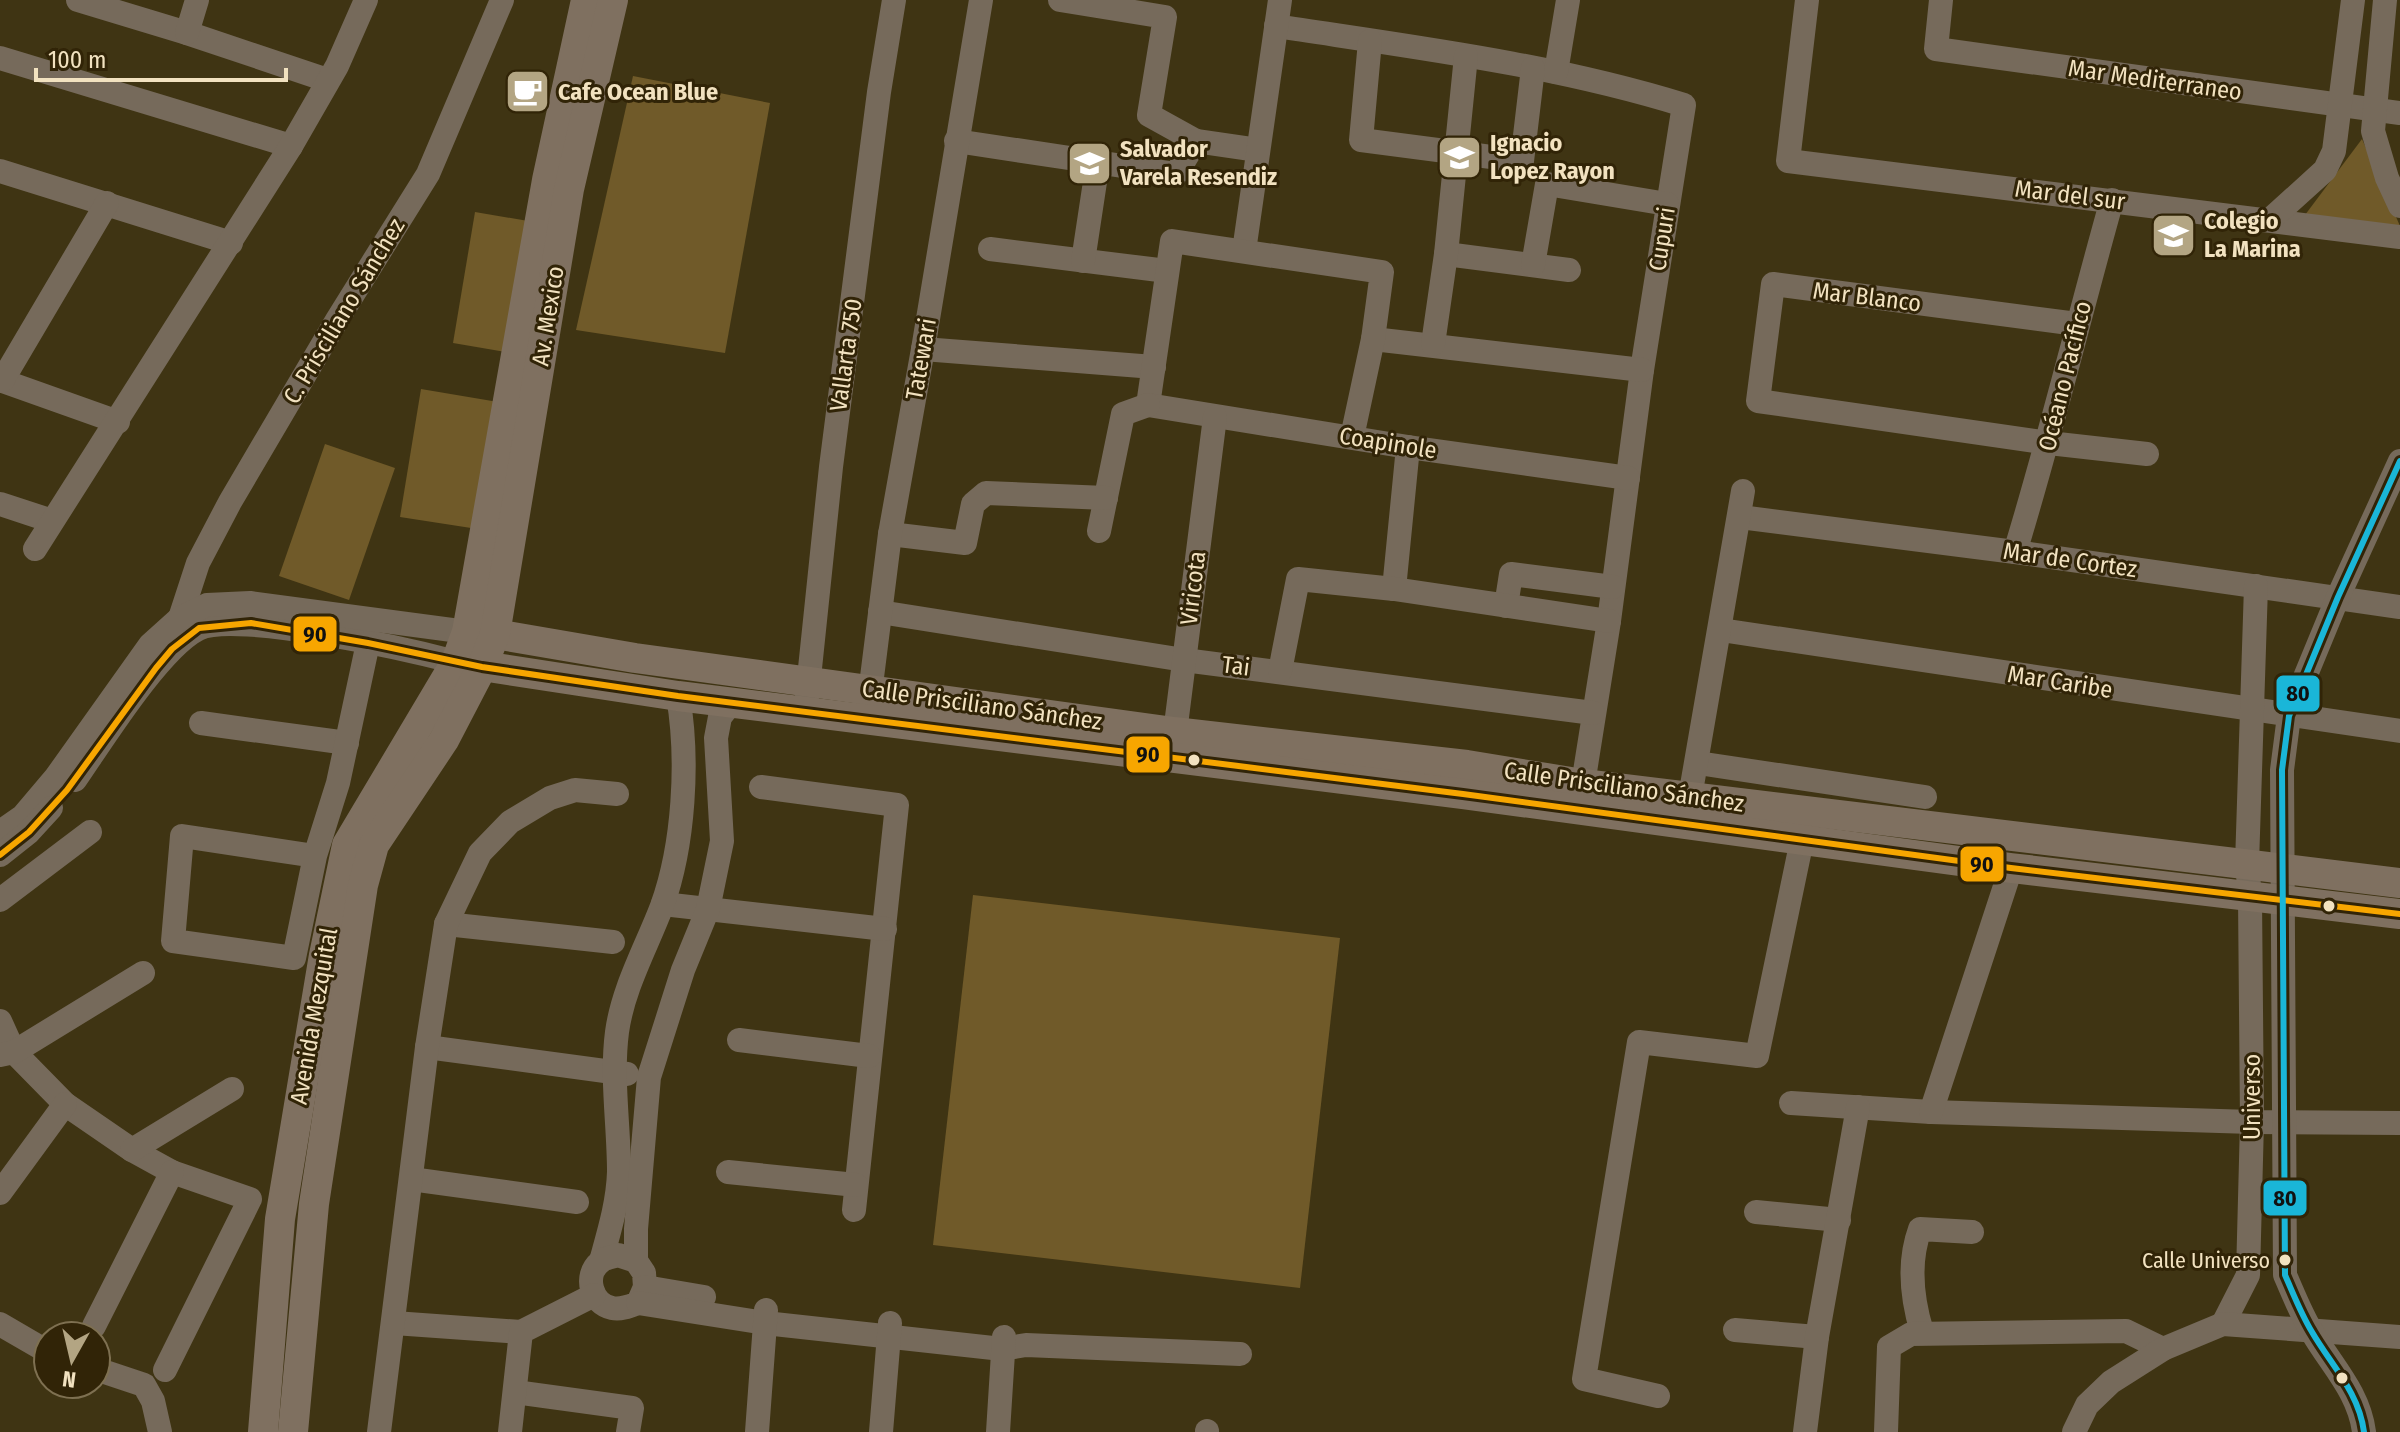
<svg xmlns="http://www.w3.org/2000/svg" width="2400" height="1432" viewBox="0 0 2400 1432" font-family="'Fira Sans Condensed',sans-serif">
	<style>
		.green { fill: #705a29 }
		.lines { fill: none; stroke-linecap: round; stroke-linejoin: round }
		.minor { stroke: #766a5b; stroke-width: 24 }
		.major { stroke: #7f7060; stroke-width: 30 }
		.bus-1-casing { stroke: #312407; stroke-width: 12 }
		.bus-2-casing { stroke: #312407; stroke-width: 12 }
		.bus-1 { stroke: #f7a600; stroke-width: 6 }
		.bus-2 { stroke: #1ab6d8; stroke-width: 6 }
		.bus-dot { fill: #f2e2c0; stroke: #312407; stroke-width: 3 }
		.labels { text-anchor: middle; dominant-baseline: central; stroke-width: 6; stroke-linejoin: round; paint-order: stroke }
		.bus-label { font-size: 22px; fill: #f2e2c0; stroke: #312407; text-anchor: end }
		.street-label { font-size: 24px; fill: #f2e2c0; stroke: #312407 }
		.poi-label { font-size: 24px; font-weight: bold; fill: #f2e2c0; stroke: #312407; text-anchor: start }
		.line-badge { stroke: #312407; stroke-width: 3 }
		.pale-badge-label { font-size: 22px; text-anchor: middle; font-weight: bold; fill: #111 }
	</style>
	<rect width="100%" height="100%" fill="#3f3413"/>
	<g class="green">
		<polygon points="633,76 770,103 725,353 576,330"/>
		<polygon points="2362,139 2400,226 2305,215"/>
		<polygon points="475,212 534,222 511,353 453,343"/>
		<polygon points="421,389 504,403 484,530 400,517"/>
		<polygon points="325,444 395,468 349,600 279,576"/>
		<polygon points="973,895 1340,938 1300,1288 933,1245"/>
	</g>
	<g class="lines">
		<g class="minor">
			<polyline points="78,0 187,33 327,80"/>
			<polyline points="1060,0 1165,17 1149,115 1196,141"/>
			<polyline points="1807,0 1788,161 2400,237"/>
			<polyline points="1941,0 1936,49 2400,113"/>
			<polyline points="2385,0 2373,131 2387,178 2400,206"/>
			<path d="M1276,26c137,21 276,38 408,79l-42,265 -33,251 -26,163"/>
			<polyline points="187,33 197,0"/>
			<polyline points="1370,41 1361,140 1522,161 1533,68"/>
			<polyline points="0,58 291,146"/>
			<polyline points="1556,72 1568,0"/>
			<polyline points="956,141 1176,174 1196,141 1258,150"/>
			<polyline points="0,171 231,243"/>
			<polyline points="2271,219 2325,170 2334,151 2353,0"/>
			<polyline points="990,249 1167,271"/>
			<polyline points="1244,251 1280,0"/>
			<polyline points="1446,254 1569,270"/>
			<polyline points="1083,261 1098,162"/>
			<polyline points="1533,265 1547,184 1667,204"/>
			<polyline points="2077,324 1773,284 1758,401 2049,443 2147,454"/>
			<polyline points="1373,339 1642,370"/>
			<polyline points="1433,344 1446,254 1466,56"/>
			<polyline points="923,349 1154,367"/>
			<polyline points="0,380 118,422"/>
			<polyline points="2,381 107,203"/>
			<polyline points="1148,405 1172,241 1382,272 1373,339 1352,437"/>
			<polyline points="1148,405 1408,447 1628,478"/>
			<polyline points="0,504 52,521"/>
			<polyline points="1740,517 2015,552 2400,607"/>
			<polyline points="1099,531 1123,414 1148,405"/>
			<polyline points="890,534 965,543 973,504 986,493 1106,498"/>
			<polyline points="35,549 291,146 337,66 366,0"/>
			<path d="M2015,552c36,-117 64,-235 97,-352"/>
			<polyline points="1394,589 1408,447"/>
			<polyline points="1506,606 1511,574 1613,587"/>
			<polyline points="880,612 1184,660 1593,713"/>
			<polyline points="180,618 198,563 230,502 337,320 428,174 502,0"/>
			<polyline points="1721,630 2400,731"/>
			<polyline points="1280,671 1298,579 1394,589 1609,621"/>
			<polyline points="807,697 831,467 879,92 894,0"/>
			<polyline points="868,709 890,534 923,349 981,0"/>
			<polyline points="201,723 347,743"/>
			<polyline points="1170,748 1177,717 1215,417"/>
			<polyline points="1698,763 1925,797"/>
			<path d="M75,780c27,-39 84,-131 123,-151 37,-19 212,21 258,33"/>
			<polyline points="761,787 897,805 854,1210"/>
			<polyline points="1690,797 1743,491"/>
			<polyline points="0,832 23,816 56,777 150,645 180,618 207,605 250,603 467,632"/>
			<polyline points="0,855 29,832 51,808"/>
			<polyline points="315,856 182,836 173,941 294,958 315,856 338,783 368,643"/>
			<polyline points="0,900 90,832"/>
			<polyline points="663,904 885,929"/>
			<polyline points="446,924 613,942"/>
			<polyline points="0,1021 14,1052 65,1104 132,1150 172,1172 250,1199 165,1370"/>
			<polyline points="739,1040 869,1056"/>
			<polyline points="427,1047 627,1074"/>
			<polyline points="0,1055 14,1052 143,973"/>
			<polyline points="1791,1103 1931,1112 2252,1122 2400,1123"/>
			<polyline points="1931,1112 2011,868"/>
			<polyline points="132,1150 232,1089"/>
			<polyline points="728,1172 856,1185"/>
			<polyline points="411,1179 577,1202"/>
			<polyline points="0,1193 65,1104"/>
			<polyline points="1756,1212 1839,1220"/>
			<path d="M601,1261c8,-29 17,-58 18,-89 0,-47 -8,-93 -2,-140 6,-44 29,-84 45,-126 22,-61 27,-146 16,-210"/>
			<path d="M636,1261l-18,-6c-5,2 -14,3 -18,7 -17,14 -8,42 12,46 9,2 18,-2 26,-5l7,-16 -1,-14 -8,-12v-32l13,-152 34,-107 25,-61 14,-68 -6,-103 4,-21 12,-15"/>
			<polyline points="645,1287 704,1297"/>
			<polyline points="638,1303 765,1323 1002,1349 1026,1345 1240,1354"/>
			<polyline points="394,1323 521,1332"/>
			<polyline points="0,1324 48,1352"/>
			<polyline points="2223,1324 2248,1275 2252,1122 2250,897 2247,864 2256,586"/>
			<polyline points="94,1326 172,1172"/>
			<polyline points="1735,1330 1817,1337"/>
			<path d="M1922,1332c-10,-33 -14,-70 -2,-103l52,3"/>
			<polyline points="96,1369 144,1385 153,1401 160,1432"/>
			<polyline points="515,1392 632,1408 628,1432"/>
			<polyline points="1658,1396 1584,1379 1639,1042 1757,1056 1802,840"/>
			<polyline points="379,1432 427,1047 446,924 480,853 510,822 550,798 575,790 617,794"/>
			<polyline points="510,1432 521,1332 594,1295"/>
			<polyline points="757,1432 766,1310"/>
			<polyline points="881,1432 890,1323"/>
			<polyline points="998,1432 1004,1337"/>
			<polyline points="1207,1432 1207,1431"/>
			<polyline points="1805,1432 1817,1337 1858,1107"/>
			<polyline points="1886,1432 1889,1347 1911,1334 2126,1331 2163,1349"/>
			<polyline points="2074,1432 2087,1405 2111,1382 2163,1349 2223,1324 2400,1337"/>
			<path d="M2364,1432c-5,-40 -33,-67 -52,-100 -11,-18 -19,-39 -27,-57l-3,-505 7,-54 49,-119 62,-136"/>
		</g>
		<g class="major">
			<polyline points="467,632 495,634 635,658 1174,732 1467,765 1583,784 2400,883"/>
			<polyline points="456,662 678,696 1463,794 2011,868 2400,914"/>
			<polyline points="263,1432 280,1219 324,955 347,845 456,662 467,632 547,180 586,0"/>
			<polyline points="293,1432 314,1204 363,885 374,845 444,740 482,667 495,634 569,189 613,0"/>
		</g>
		<defs>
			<polyline id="bus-1" points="0,855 29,832 67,790 156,668 172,649 199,628 251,623 368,643 482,667 678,696 1463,794 2011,868 2400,914"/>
			<path id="bus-2" d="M2364,1432c-5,-40 -33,-67 -52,-100 -11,-18 -19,-39 -27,-57l-3,-505 7,-54 49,-119 62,-136"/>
		</defs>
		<use href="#bus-1" class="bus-1-casing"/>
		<use href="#bus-2" class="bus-2-casing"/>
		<use href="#bus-1" class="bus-1"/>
		<use href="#bus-2" class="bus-2"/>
	</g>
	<defs>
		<symbol id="cafe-square" viewBox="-11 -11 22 22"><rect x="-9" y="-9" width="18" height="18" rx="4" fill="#b3a583" stroke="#312407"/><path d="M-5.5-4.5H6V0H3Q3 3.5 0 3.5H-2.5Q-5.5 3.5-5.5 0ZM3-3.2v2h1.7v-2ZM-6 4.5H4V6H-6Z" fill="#fff"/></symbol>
		<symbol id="school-square" viewBox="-11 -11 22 22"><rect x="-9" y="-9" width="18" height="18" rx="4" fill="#b3a583" stroke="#312407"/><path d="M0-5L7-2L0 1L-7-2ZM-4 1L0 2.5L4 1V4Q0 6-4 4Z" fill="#fff"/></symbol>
		<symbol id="university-square" viewBox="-11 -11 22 22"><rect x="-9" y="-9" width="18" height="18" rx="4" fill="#b3a583" stroke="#312407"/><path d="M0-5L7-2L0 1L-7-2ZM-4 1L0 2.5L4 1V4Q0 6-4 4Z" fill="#fff"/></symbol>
	</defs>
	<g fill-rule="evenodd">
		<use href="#cafe-square" x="502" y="66" width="51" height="51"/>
		<use href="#school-square" x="1434" y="132" width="51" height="51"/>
		<use href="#school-square" x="1064" y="138" width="51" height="51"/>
		<use href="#university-square" x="2148" y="210" width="51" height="51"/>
	</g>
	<g class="bus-dot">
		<circle cx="1194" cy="760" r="7"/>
		<circle cx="2329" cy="906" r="7"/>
		<circle cx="2285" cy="1260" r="7"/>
		<circle cx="2342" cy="1378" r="7"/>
	</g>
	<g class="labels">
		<g class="bus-label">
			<text x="2270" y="1260">Calle Universo</text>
		</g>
		<g class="street-label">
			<text transform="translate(2155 80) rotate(8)">Mar Mediterraneo</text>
			<text transform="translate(2070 195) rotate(7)">Mar del sur</text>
			<text transform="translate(1662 239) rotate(-81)">Cupuri</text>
			<text transform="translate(1867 297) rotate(7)">Mar Blanco</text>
			<text transform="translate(344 311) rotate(-59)">C. Prisciliano Sánchez</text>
			<text transform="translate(548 316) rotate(-81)">Av. Mexico</text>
			<text transform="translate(846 355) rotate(-82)">Vallarta 750</text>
			<text transform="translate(921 359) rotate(-80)">Tatewari</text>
			<text transform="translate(2065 376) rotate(-76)">Océano Pacífico</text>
			<text transform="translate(1388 443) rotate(9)">Coapinole</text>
			<text transform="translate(2070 560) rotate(8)">Mar de Cortez</text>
			<text transform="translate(1193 588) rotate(-83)">Viricota</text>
			<text transform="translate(1236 666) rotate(7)">Tai</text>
			<text transform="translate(2060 682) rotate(9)">Mar Caribe</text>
			<text transform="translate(982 705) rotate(8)">Calle Prisciliano Sánchez</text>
			<text transform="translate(1624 787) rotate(8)">Calle Prisciliano Sánchez</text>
			<text transform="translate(314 1016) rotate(-80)">Avenida Mezquital</text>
			<text transform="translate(2252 1097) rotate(-90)">Universo</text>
		</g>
		<g class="poi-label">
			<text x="558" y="92">Cafe Ocean Blue</text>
			<text x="1490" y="143">Ignacio<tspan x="1490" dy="28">Lopez Rayon</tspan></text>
			<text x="1120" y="149">Salvador<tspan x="1120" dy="28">Varela Resendiz</tspan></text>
			<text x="2204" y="221">Colegio<tspan x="2204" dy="28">La Marina</tspan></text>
		</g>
	</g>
	<g class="line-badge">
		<rect x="292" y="615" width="46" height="38" rx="8" fill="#f7a600"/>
		<rect x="2275" y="674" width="46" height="39" rx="8" fill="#1ab6d8"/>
		<rect x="1125" y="735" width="46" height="39" rx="8" fill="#f7a600"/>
		<rect x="1959" y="845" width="46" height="38" rx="8" fill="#f7a600"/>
		<rect x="2262" y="1179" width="46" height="38" rx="8" fill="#1ab6d8"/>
	</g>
	<g class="pale-badge-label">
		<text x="315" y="642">90</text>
		<text x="2298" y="701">80</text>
		<text x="1148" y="762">90</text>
		<text x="1982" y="872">90</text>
		<text x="2285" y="1206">80</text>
	</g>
	<g transform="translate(72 1360) rotate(188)"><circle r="38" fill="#312407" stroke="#7e7051" stroke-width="2"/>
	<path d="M0-6L14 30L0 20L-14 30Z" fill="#b3a583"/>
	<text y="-12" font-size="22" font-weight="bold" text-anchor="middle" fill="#f2e2c0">N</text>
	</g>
	<path d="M36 68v12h250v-12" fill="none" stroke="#f2e2c0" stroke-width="4"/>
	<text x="48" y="68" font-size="24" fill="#f2e2c0" stroke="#312407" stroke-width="6" paint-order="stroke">100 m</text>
</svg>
